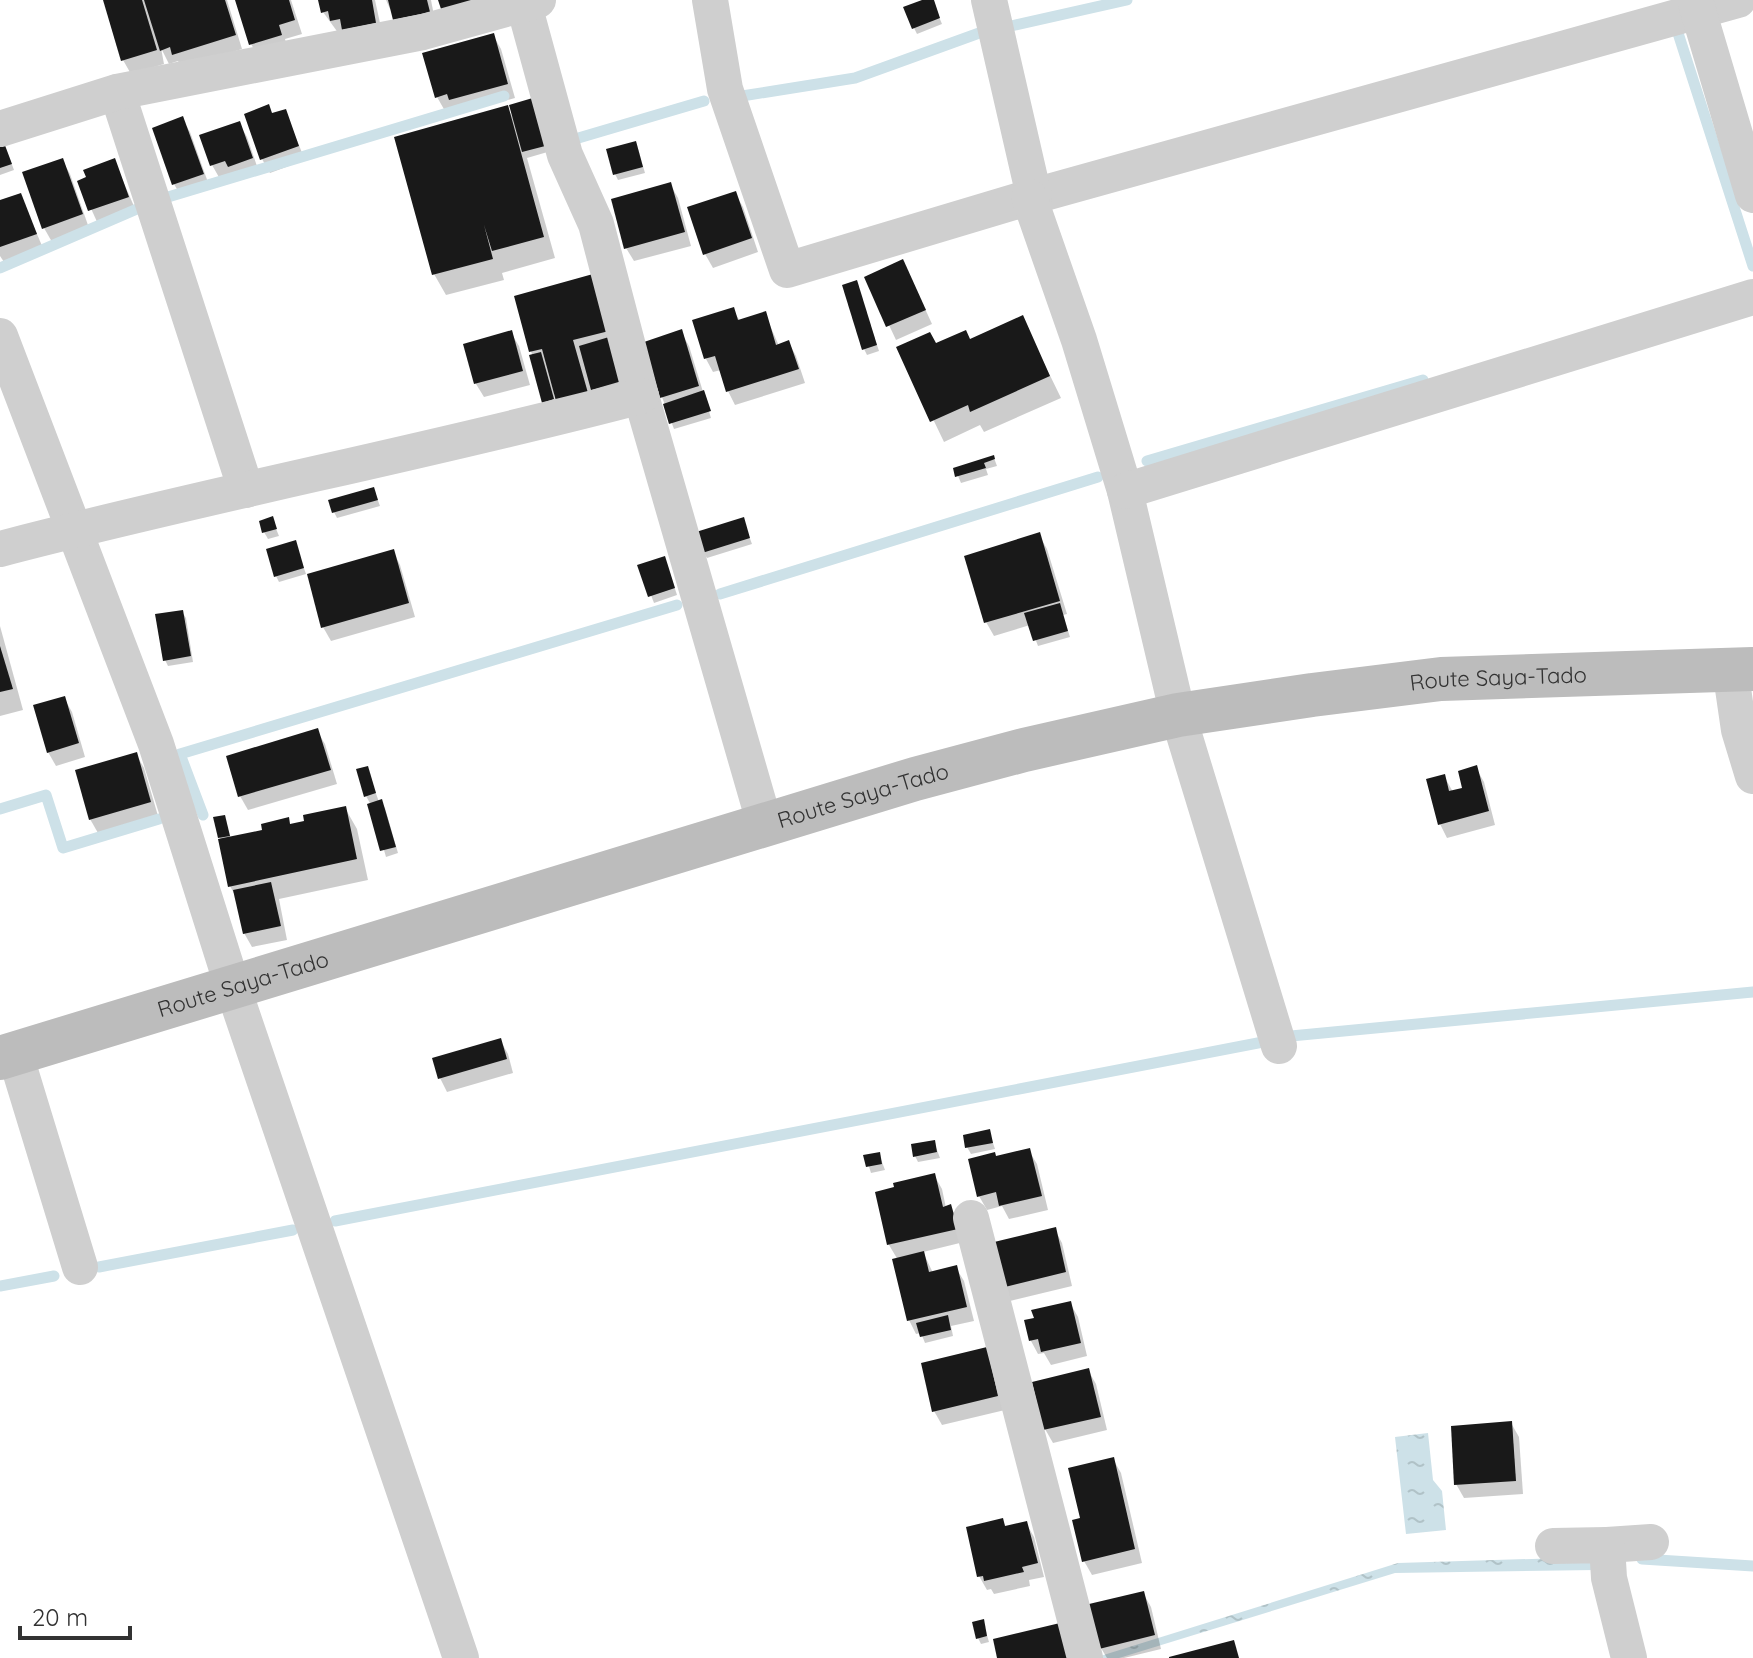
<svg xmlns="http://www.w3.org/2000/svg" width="1753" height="1658" viewBox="0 0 1753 1658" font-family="Quicksand,sans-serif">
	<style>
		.water { fill: url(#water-ripples) }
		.shadow { fill: #0003 }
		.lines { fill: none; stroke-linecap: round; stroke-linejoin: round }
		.stream { stroke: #cde1e8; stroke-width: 11 }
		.building { fill: #191919 }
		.street { stroke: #cfcfcf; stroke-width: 36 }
		.secondary { stroke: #bcbcbc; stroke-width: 44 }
		.labels { text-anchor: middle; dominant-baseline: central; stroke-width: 8; stroke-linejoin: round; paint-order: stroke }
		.street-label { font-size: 22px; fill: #323232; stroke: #fff }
	</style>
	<defs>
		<pattern id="water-ripples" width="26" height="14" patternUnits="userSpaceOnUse" patternTransform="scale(2)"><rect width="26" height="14" fill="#cde1e8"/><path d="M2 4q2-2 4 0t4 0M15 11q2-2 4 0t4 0" fill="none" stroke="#b0c2c7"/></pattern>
	</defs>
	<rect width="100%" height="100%" fill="#fff"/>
	<g class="water">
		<polygon points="1428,1433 1433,1480 1442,1491 1446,1530 1406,1534 1395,1437"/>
		<polygon points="1596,1557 1596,1570 1395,1573 1119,1658 1094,1658 1398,1563"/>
	</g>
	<g class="shadow">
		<polygon points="105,0 227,0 242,49 182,68 178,61 169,64 161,48 164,64 131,74 123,60"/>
		<polygon points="238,0 291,0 302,34 285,39 288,49 259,58 251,44"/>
		<polygon points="320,0 375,0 383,37 339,34 323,12"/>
		<polygon points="386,0 431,0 436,26 390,9"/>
		<polygon points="927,0 932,0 942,24 917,34 914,28"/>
		<polygon points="493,35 501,49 515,98 459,113 456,107 445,111 437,97"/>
		<polygon points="507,107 513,118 551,151 527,158 555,258 502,273 504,280 446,295 434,274"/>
		<polygon points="285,111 305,160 270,173 262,159 273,115"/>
		<polygon points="182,119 190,132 210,188 182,198 174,184"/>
		<polygon points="239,123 247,137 259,172 237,180 234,174 220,179 212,165"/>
		<polygon points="0,144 6,149 14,170 0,175"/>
		<polygon points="638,149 645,173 618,180 615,174"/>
		<polygon points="62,160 70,174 89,228 52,242 44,228"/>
		<polygon points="114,160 136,211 98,224 79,182"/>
		<polygon points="670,184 678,198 691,246 634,261 626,248"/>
		<polygon points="735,193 743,207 758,252 713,268 705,254"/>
		<polygon points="20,195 43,248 4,262 0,256 0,202"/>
		<polygon points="592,276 624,388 593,396 554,394 556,406 547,408 531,351"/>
		<polygon points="910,276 932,324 896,340 867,278"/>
		<polygon points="856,282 879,351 867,355 864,349"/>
		<polygon points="733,310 740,321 765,314 779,346 789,343 796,356 805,383 735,405 728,391 721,370 713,372 706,359"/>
		<polygon points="1022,318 1061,398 984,432 980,425 944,442 899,348 970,341"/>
		<polygon points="681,332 689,346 711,418 674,429 662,397"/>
		<polygon points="511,333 519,346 530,385 484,397 476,384 465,346"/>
		<polygon points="994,458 997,466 986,469 988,475 961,483 955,469"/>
		<polygon points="374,490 380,506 337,518 334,512"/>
		<polygon points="272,519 279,536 268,539 264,532"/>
		<polygon points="743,520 752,544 707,558 703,552"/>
		<polygon points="1039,535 1047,549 1067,614 1063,615 1070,637 1038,646 1030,625 994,636 986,622"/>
		<polygon points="295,543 306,574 279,582 276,576"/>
		<polygon points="393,551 400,565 415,617 331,641 323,627"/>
		<polygon points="667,564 677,595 654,603 640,567"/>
		<polygon points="182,612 186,618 193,662 168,666 165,660"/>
		<polygon points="0,626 23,710 0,716"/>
		<polygon points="64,698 72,712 85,757 56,766 48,752"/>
		<polygon points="317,731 325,744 337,784 248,810 240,796"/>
		<polygon points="136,754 144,768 158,816 98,833 90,819"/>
		<polygon points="367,768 379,802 381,802 385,808 398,853 386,857 371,805 366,796"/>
		<polygon points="1476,768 1484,782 1495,825 1447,838 1440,824 1444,776 1453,792 1465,789"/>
		<polygon points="345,808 357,829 368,880 279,899 287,940 252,947 244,933 237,899 230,886 220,837 224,817 231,839 264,831 288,820 291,826"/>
		<polygon points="500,1040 508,1054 513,1073 447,1092 440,1078"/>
		<polygon points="989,1131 995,1149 971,1154 967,1147"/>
		<polygon points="934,1142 940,1158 918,1162 915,1156"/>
		<polygon points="1029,1151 1037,1164 1048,1210 1009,1219 1002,1206 987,1210 979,1196 996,1158"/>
		<polygon points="879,1154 885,1170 871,1173 866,1157"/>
		<polygon points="934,1175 942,1189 946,1208 950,1207 958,1220 964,1242 923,1252 933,1273 956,1268 964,1281 974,1321 951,1326 953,1336 925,1343 921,1333 916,1334 909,1320 898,1260 889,1245 877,1193"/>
		<polygon points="1055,1230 1062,1243 1072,1286 1010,1301 1003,1287"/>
		<polygon points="1070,1303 1078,1317 1087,1356 1051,1365 1044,1353 1038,1354 1031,1341 1026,1322"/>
		<polygon points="986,1349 1005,1410 942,1425 934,1411"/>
		<polygon points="1088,1370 1096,1384 1107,1430 1053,1443 1045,1429"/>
		<polygon points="1511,1423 1519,1437 1523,1494 1464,1498 1456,1484"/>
		<polygon points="1113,1459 1121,1473 1142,1563 1092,1575 1084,1561 1082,1519"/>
		<polygon points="1002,1520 1006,1527 1026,1523 1034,1537 1044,1577 1029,1580 1030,1586 994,1594 991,1589 987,1590 979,1576"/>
		<polygon points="1143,1593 1151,1607 1161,1649 1124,1658 1107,1658 1101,1648"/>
		<polygon points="983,1622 989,1642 981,1644 978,1638"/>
	</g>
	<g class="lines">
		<g class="stream">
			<polyline points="1011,26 1127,0"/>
			<polyline points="1677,30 1753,266"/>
			<polyline points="742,96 855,78 982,32"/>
			<polyline points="575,139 704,101"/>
			<polyline points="168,197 504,96"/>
			<polyline points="0,268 137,209"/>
			<polyline points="1147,461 1423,380"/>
			<polyline points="720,594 1098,477"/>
			<polyline points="0,809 46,795 63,848 159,819"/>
			<polyline points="203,815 180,754 677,605"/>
			<polyline points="1291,1036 1753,992"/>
			<polyline points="335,1221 1263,1042"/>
			<polyline points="99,1267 293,1230"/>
			<polyline points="0,1286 54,1276"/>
			<polyline points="1642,1559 1753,1566"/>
		</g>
	</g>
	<g class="building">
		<polygon points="103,0 142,0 157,50 121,61"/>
		<polygon points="144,0 225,0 236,35 172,55 170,47 160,51"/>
		<polygon points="235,0 289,0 295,20 279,25 282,35 249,45"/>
		<polygon points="318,0 372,0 376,23 342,30 340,19 330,21 328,11 321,13"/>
		<polygon points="388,0 427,0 430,12 393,20"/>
		<polygon points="438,0 476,0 442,12"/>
		<polygon points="922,0 934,0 940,18 912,29 903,7"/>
		<polygon points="494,33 508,84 449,100 447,94 435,98 422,53"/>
		<polygon points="536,97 549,145 522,152 509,105"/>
		<polygon points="269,104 272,113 286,109 299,146 260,160 244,114"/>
		<polygon points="508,105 544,237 492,251 484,225 493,259 432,275 394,137"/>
		<polygon points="183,116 204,174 172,185 152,128"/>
		<polygon points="240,121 253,158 228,167 225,161 210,166 199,135"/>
		<polygon points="3,140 12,164 0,168 0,141"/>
		<polygon points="636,141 643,167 613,175 606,149"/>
		<polygon points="63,158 83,214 42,229 22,172"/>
		<polygon points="115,158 129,197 88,211 77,181 86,177 83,170"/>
		<polygon points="671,182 685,232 624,249 611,199"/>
		<polygon points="736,191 752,238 703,255 687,207"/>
		<polygon points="21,193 37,234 0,247 0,200"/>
		<polygon points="903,259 926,310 886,327 864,277"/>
		<polygon points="593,274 609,331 573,340 588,393 556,401 542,349 529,352 514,296"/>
		<polygon points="857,280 877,345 862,350 842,285"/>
		<polygon points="734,307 738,320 766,311 776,345 789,340 799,369 726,392 715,356 704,359 692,320"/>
		<polygon points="1023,315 1050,376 970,412 968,405 930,422 896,347 930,332 936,343 966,330 970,339"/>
		<polygon points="682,329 699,386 660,398 644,342"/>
		<polygon points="512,330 523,371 474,384 463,344"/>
		<polygon points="609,337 622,381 591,390 579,346"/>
		<polygon points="541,352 554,399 542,403 529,355"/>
		<polygon points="704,390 711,411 669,424 663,404"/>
		<polygon points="994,455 995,459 984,463 986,468 955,477 953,468"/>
		<polygon points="374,487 378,500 332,513 328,500"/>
		<polygon points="273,516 277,529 262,533 259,521"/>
		<polygon points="744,517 750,538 702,553 696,532"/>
		<polygon points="1040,532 1060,601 984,623 964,556"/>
		<polygon points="296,540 304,568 274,577 266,549"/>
		<polygon points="394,549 409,603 321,628 307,574"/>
		<polygon points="665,556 675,588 648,597 637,565"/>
		<polygon points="1060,603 1068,631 1033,641 1024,613"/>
		<polygon points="183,610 191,656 163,661 155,614"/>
		<polygon points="0,646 13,689 0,692"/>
		<polygon points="65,696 79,743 47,753 33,705"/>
		<polygon points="318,728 331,770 238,797 226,756"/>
		<polygon points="137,752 151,802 89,820 75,770"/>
		<polygon points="1477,765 1489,811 1438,825 1426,779 1445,774 1449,791 1462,788 1458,771"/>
		<polygon points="368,766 376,793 364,797 356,769"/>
		<polygon points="382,799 396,847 380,851 367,804"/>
		<polygon points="346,806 357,859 228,887 218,839 262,830 261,824 289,817 290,824 304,821 303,815"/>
		<polygon points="225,815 230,836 218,838 213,817"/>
		<polygon points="271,882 281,926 243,934 233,890"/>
		<polygon points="501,1038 507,1059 438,1079 432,1058"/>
		<polygon points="990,1129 993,1143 965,1148 963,1135"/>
		<polygon points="935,1140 937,1152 913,1157 911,1144"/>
		<polygon points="1030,1148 1042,1196 999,1206 996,1192 977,1197 968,1159 995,1152 996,1156"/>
		<polygon points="880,1152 882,1164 866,1167 863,1155"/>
		<polygon points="935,1173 943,1207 951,1204 958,1229 887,1245 875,1192 894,1187 893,1183"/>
		<polygon points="1056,1227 1066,1272 1001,1288 990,1243"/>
		<polygon points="924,1251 929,1272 957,1265 967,1307 907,1321 892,1259"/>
		<polygon points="1071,1301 1081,1343 1041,1352 1038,1339 1029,1341 1024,1320 1034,1318 1031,1310"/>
		<polygon points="948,1315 951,1330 920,1337 916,1323"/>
		<polygon points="987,1347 998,1396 932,1412 921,1363"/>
		<polygon points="1089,1368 1101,1417 1043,1430 1032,1382"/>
		<polygon points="1512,1421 1516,1481 1454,1485 1451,1426"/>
		<polygon points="1114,1457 1135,1549 1082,1562 1072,1520 1080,1518 1068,1468"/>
		<polygon points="1003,1518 1005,1526 1027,1521 1038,1563 1022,1567 1024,1572 984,1581 983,1576 977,1577 966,1527"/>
		<polygon points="1144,1591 1155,1635 1099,1649 1089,1604"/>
		<polygon points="984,1619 987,1636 976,1639 972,1622"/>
		<polygon points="1060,1623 1068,1658 997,1658 993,1639"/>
		<polygon points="1234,1640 1239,1658 1169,1658 1169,1657"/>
	</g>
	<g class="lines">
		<g class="street">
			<polyline points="710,0 725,89 787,270 1034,196 1738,0"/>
			<polyline points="989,0 1034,196"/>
			<polyline points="1695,0 1753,195"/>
			<polyline points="524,5 565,155 596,224 641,396 765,825"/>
			<polyline points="117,92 246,490"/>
			<polyline points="0,129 117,92 423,32 538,0"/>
			<polyline points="1029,197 1079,340 1125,491 1178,715 1279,1046"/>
			<polyline points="0,336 156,744 233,988 461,1658"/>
			<polyline points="1125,491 1753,297"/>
			<path d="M0,549c213,-56 429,-97 641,-153"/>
			<polyline points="1730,668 1739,730 1753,776"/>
			<polyline points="15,1054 80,1267"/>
			<polyline points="971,1218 1085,1658"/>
			<polyline points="1607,1545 1651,1542"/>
			<polyline points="1553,1546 1607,1545 1609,1578 1629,1658"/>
		</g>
		<path class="secondary" id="s1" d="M0,1058l915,-279 109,-29 154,-35 134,-20 129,-16 312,-10"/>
	</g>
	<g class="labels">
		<g class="street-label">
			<text stroke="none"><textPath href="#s1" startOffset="1550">Route Saya-Tado</textPath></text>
			<text stroke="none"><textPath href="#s1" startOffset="902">Route Saya-Tado</textPath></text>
			<text stroke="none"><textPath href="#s1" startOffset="254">Route Saya-Tado</textPath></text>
		</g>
	</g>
	<path d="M20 1626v12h110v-12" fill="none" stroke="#323232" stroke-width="4"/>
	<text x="32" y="1626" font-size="24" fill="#323232" stroke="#ffffff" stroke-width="6" paint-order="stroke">20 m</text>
</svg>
